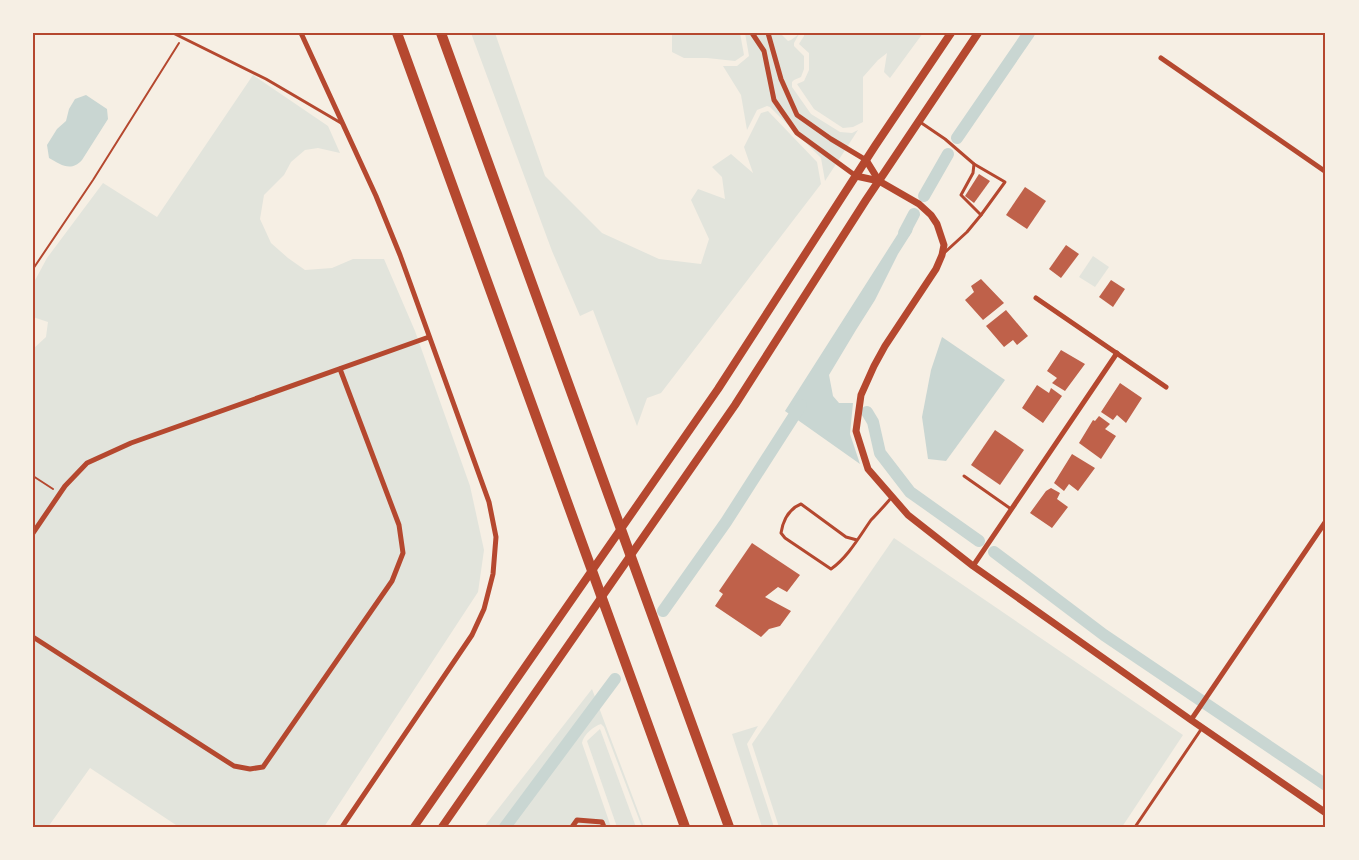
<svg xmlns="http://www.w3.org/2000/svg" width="1359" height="860" viewBox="0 0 1359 860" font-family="Figtree,sans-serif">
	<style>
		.green { fill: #e2e4dc }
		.water { fill: #c9d6d2 }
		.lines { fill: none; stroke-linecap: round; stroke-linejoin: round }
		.canal { stroke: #c9d6d2; stroke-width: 12 }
		.building { fill: #bf614a }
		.path { stroke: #b5482f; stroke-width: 2 }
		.service { stroke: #b5482f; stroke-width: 3 }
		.minor { stroke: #b5482f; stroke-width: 5 }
		.tertiary { stroke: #b5482f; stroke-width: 7 }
		.secondary { stroke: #b5482f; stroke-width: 8 }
		.motorway { stroke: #b5482f; stroke-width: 10 }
		.neatline { fill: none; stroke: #b5482f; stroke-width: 2 }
	</style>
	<rect width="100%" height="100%" fill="#f6efe4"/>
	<g class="green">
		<polygon points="471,33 495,33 545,176 602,233 659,259 701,264 709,239 691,200 698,189 725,199 722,177 712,167 731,154 753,173 744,147 761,113 768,111 817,162 821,184 661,393 647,398 637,426 593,310 580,316 552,251"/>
		<polygon points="672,33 740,33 744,55 735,61 707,58 684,58 672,52"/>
		<polygon points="745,33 780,33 788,41 791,40 799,34 794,43 794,46 804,56 804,69 801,77 794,80 792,82 792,87 811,114 840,132 852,133 858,130 825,181 821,158 770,107 767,106 757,110 747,130 741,95 723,66 737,66 749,56"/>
		<polygon points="804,33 923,33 890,78 884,72 887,53 878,60 863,77 863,122 853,127 843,128 814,109 797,84 804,81 809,70 809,53 799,44 804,36"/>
		<polygon points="253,75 328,126 340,153 318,148 305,150 291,162 284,175 264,195 260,219 271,243 288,258 305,270 332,268 353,259 384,259 415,331 470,486 484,550 478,592 324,827 179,827 90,768 48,827 33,827 33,349 46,337 48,322 33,317 33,284 47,258 103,183 157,217"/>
		<polygon points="1093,256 1109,267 1095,287 1079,277"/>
		<polygon points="894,538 1183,735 1122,827 779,827 752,744"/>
		<path d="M592,689l52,138h-2l-38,-100 -3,-3c-7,2 -18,11 -19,19l29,84h-127z"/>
		<polygon points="758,726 747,744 774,827 762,827 732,734"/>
		<polygon points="600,729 636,827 617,827 587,741"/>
	</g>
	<g class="water">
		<path d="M86,95l21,14 1,10 -26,41c-11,12 -21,5 -33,-2l-2,-13 10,-16 9,-8 3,-12 6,-10z"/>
		<polygon points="908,218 914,223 912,232 898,254 875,300 856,330 829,375 833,396 839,403 853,403 850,434 860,464 785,411"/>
		<polygon points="942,337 1005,380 946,461 928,459 922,417 931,370"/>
	</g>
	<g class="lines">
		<g class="canal">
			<polyline points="957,138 1029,33"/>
			<polyline points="924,196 948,154"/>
			<polyline points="904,233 914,214"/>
			<polyline points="867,412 873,422 880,453 910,492 979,541"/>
			<polyline points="994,552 1104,635 1326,785"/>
			<polyline points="663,611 726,522 801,405"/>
			<polyline points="505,827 615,679"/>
		</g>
	</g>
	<g class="building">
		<polygon points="979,174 990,181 974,203 965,196"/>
		<polygon points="1025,187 1046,201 1027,229 1006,215"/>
		<polygon points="1066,245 1079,254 1061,278 1049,269"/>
		<polygon points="981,279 1004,303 983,320 965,300 974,292 971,286"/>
		<polygon points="1111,280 1125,289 1113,307 1099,297"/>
		<polygon points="1006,310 1028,336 1017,345 1013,340 1004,347 986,326"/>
		<polygon points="1061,350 1085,364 1065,391 1052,383 1057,378 1047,371"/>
		<polygon points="1120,383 1142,398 1126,423 1117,415 1113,420 1101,412"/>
		<polygon points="1037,385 1049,393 1051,388 1062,396 1043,423 1022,408"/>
		<polygon points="1099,416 1110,424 1105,429 1116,436 1101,459 1079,443 1093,420 1095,421"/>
		<polygon points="995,430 1024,450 1000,485 971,465"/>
		<polygon points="1072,454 1095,468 1078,491 1069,484 1064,491 1054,483"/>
		<polygon points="1051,488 1060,493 1057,499 1068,507 1052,528 1030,513 1046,491"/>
		<polygon points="752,543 800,575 787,592 778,587 765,597 791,611 780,626 769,629 761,637 715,606 723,594 719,591"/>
	</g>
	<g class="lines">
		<g class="path">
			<polyline points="33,269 93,180 179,43"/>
			<polyline points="33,476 53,489"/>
		</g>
		<g class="service">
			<polyline points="173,33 266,79 341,123"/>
			<polyline points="920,122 945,139 974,164 973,173 961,195 981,215 967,232 943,254"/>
			<polyline points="974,164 1005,182 981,215"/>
			<polyline points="964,476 1011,509"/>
			<path d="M857,540l-11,-3 -45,-33c-12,5 -18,16 -20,29l4,5 46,31c17,-12 28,-32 40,-49 7,-7 13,-14 20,-22"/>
			<polyline points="1135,827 1202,728"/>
		</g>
		<g class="minor">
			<polyline points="301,33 376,196 400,255 489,502 496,537 493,574 484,609 472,635 342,827"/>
			<polyline points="752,33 764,51 774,100 797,133 856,176"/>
			<polyline points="768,33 781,79 797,115 831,139 866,160"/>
			<polyline points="1161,58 1326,172"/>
			<polyline points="1036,298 1166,387"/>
			<polyline points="33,533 65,486 87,463 131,443 429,337"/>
			<polyline points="973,566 1117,353"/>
			<polyline points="33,637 234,766 250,769 263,767 392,581 403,553 399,525 340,369"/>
			<polyline points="1191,720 1326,521"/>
			<polyline points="572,827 577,820 602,822 604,827"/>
		</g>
		<g class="tertiary">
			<polyline points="866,160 879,181"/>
			<polyline points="856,176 879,181 919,204 931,215 937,224 944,245 942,255 936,269 885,346 874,366 861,395 856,431 868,469 908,515 973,566 1191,720 1326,813"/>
		</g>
		<g class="secondary">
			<polyline points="414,827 718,389 875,146 951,33"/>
			<polyline points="442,827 735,405 866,200 978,33"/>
		</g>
		<g class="motorway">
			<polyline points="397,33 685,827"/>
			<polyline points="441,33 729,827"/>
		</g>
	</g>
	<rect width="1359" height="860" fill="none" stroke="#f6efe4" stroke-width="69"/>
	<rect x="34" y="34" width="1290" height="792" class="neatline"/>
</svg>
